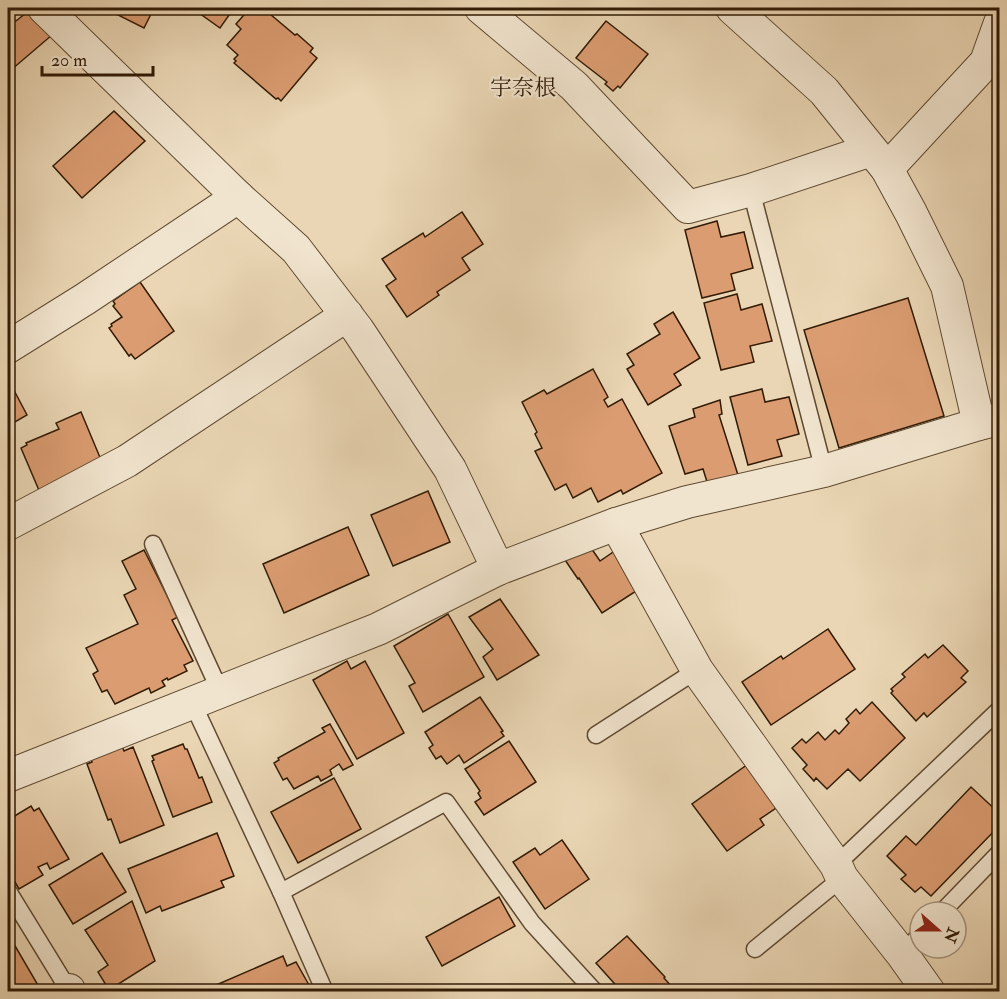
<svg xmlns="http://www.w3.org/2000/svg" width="1007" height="999" viewBox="0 0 1007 999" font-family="'IM FELL Double Pica','Noto Serif JP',serif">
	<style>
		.building { fill: #db9c71; stroke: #311b05; stroke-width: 1.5 }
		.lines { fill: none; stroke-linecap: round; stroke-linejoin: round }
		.service-casing { stroke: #5f4a31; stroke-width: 19 }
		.minor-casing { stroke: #5f4a31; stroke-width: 34 }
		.service { stroke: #f1e4ce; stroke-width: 16 }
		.minor { stroke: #f1e4ce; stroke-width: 32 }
		.labels { text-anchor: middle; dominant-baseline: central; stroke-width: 4.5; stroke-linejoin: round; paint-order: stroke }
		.quarter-label { font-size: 22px; fill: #311b05; stroke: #f1e4ce }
	</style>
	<rect width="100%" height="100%" fill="#ead6b4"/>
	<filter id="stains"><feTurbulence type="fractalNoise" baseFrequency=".00333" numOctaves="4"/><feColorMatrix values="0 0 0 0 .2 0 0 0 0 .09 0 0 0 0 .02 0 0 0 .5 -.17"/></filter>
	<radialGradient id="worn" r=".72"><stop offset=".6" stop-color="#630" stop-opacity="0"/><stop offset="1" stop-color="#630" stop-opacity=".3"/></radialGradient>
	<g class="building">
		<polygon points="109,8 154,8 144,28 108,10"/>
		<polygon points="192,8 234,8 220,28"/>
		<polygon points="250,8 264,8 264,9 295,35 297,34 313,48 310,52 317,58 281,101 278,98 276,99 234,63 236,61 234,59 238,55 227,45 241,29 236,24"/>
		<polygon points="30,10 52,35 11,70 8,66 8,19 12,24"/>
		<polygon points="606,21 648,54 620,88 618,86 613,91 605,84 607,82 576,58"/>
		<polygon points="114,111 145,141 82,198 53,166"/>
		<polygon points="462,212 483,244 462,258 470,270 437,292 439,295 407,317 386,286 396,279 382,259 423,233 425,237"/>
		<polygon points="717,221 721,237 744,232 753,268 731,274 735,290 702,298 685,230"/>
		<polygon points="140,282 174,331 135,359 131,354 129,356 109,328 112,326 111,324 122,317 113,306 115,304 113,301"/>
		<polygon points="737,294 741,310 762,304 772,341 750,346 754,362 721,370 704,303"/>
		<polygon points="908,298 944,416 839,448 804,330"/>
		<polygon points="673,312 700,358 674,374 681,385 648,405 627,369 634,365 627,354 660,334 654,324"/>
		<polygon points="593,369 608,397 604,400 608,407 622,399 662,473 623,494 621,490 598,502 591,488 573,498 566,484 555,490 535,451 542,448 535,434 537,432 522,402 544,390 547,394"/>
		<polygon points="8,379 27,415 8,426"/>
		<polygon points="762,389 765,402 789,397 799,434 777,440 782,456 748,465 730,397"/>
		<polygon points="720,400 722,414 719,415 738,475 708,485 703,469 685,474 669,426 695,417 693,409"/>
		<polygon points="81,412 104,467 41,495 21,448 27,445 26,443 59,429 56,423"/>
		<polygon points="428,491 450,542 393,566 371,515"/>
		<polygon points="348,527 369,575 284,613 263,564"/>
		<polygon points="589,545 600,561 619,548 644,586 602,613 579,578 578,579 565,560"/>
		<polygon points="144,550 178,617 172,620 193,661 184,665 187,671 168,680 167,678 162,681 165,686 151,693 149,688 115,704 107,690 102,692 93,674 98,671 86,648 138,624 124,595 136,589 122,561"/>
		<polygon points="500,599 539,655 497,680 483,657 493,649 469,617"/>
		<polygon points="448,614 484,677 423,712 409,686 415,683 394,646"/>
		<polygon points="828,629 855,669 771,725 742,682 781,656 783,659"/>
		<polygon points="943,645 968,671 961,678 966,682 927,717 924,713 916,721 891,693 893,691 891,689 905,677 902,674 925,654 928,658"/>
		<polygon points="347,661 351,669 365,661 404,733 357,759 313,680"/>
		<polygon points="480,697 503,731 501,732 504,736 464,763 459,755 447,764 441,756 436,759 429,748 433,745 425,732"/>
		<polygon points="872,702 905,738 860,781 848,769 827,789 816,778 814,781 803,769 807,765 792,748 802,739 806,743 818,732 825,740 835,730 839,734 849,723 846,719 856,709 860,714"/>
		<polygon points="330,724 353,765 343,770 339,764 330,770 332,775 321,781 318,776 294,789 287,778 283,780 274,763 279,760 278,758 325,732 322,728"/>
		<polygon points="509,741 536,782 484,815 475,802 481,798 478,793 480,791 465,769"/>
		<polygon points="183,744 185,749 187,749 199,778 202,777 212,802 173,817 152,761 154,760 152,756"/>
		<polygon points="122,746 124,751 133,747 164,825 120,843 111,819 108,820 87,764 92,762 91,759"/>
		<polygon points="751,762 782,804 760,819 764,825 727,851 692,804"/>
		<polygon points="334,778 361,829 298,863 271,812"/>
		<polygon points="971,787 1000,814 1000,825 931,896 921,887 915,892 901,879 906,875 887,856 906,836 916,845"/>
		<polygon points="31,806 34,811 39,808 69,859 50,869 47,863 38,867 43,875 19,889 8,870 8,820"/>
		<polygon points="217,833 234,876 221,881 224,887 162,911 160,906 146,913 128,869"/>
		<polygon points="562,840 589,879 545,909 513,862 535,848 540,855"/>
		<polygon points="102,853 126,892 73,924 49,885"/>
		<polygon points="499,897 515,926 442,966 426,937"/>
		<polygon points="132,901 155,961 109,990 98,972 108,965 85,930"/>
		<polygon points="627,936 665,977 664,978 673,988 669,992 622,992 596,963"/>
		<polygon points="11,939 42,992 8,992 8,941"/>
		<polygon points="283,956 287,966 296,962 309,985 307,992 200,992"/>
	</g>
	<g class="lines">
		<defs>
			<g id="service">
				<polyline points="751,190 824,471"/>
				<polyline points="153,544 220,691"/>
				<polyline points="192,702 281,892 325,992"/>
				<polyline points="596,735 697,670"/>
				<polyline points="836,865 1000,709"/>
				<polyline points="8,891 70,992"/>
				<polyline points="281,892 446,802 532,923 595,992"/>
				<polyline points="942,912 1000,852"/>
				<polyline points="755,949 842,878"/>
				<polyline points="902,954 920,935"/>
			</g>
			<g id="minor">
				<polyline points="44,8 238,197 296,249 358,330 450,469 498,569"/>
				<polyline points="481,8 574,86 688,207 751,190 871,150"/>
				<polyline points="732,8 824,91 887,169 911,213 947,286 979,424"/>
				<polyline points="887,169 986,62 1000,23"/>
				<polyline points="8,347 85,299 238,197"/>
				<polyline points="8,524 127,461 347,315"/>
				<polyline points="616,524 697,670 836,865 842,878 902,954 929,992"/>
				<polyline points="8,776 378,629 498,569 616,524 687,502 824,471 979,424 1000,419"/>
				<polyline points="68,992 69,990"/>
			</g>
		</defs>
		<use href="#service" class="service-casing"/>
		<use href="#minor" class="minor-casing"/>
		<use href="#service" class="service"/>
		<use href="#minor" class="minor"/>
	</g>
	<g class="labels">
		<g class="quarter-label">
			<text x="523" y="88">宇奈根</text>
		</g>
	</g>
	<rect width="1007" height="999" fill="none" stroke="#ead6b4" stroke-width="30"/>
	<rect x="9" y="9" width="989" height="981" fill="none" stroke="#311b05" stroke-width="3"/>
	<rect x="15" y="15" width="977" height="969" fill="none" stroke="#311b05" stroke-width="1.5"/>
	<g transform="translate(938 930) rotate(111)"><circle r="28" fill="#f1e4ce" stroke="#a4947e" stroke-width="1.5"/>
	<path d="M0-4.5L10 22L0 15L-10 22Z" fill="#8f2418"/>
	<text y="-9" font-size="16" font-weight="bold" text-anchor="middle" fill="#311b05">N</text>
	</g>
	<path d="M42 66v9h111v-9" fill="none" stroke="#311b05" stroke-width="3"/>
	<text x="51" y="66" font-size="18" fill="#311b05" stroke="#f1e4ce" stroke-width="4.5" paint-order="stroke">20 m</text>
	<rect width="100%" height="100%" filter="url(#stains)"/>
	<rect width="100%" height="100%" fill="url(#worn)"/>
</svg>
